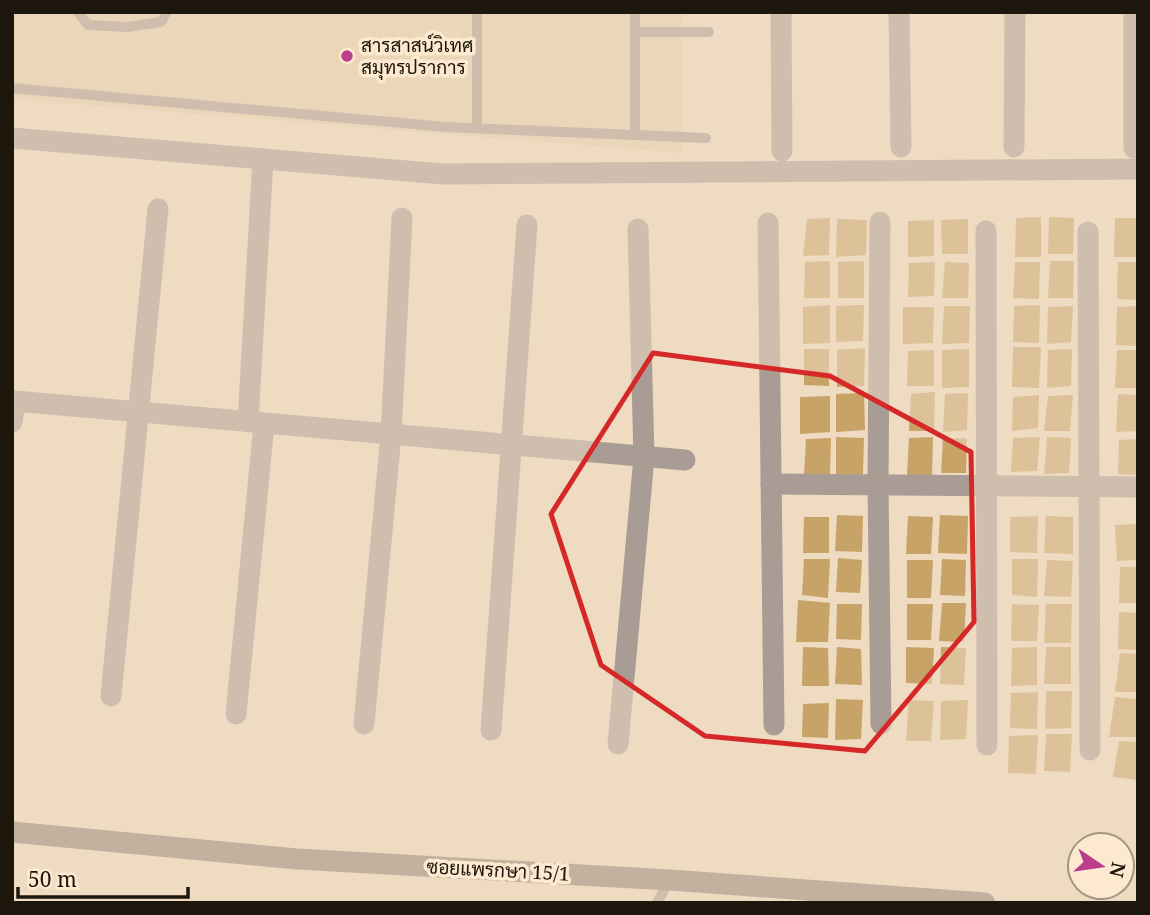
<svg xmlns="http://www.w3.org/2000/svg" width="1150" height="915" viewBox="0 0 1150 915" font-family="'Noto Serif',Sarabun,serif">
	<style>
		.built { fill: #e7d0b0 }
		.building { fill: #c7a367 }
		.lines { fill: none; stroke-linecap: round; stroke-linejoin: round }
		.lane { stroke: #a99c95; stroke-width: 10 }
		.street { stroke: #a99c95; stroke-width: 21 }
		.secondary { stroke: #8f7c72; stroke-width: 21 }
		.marked { fill: none; stroke: #d62828; stroke-width: 5; stroke-linejoin: round }
		.poi-dot { fill: #bb3e8d; stroke: #fce9cf; stroke-width: 2.5 }
		.labels { text-anchor: middle; dominant-baseline: central; stroke-width: 7; stroke-linejoin: round; paint-order: stroke }
		.poi-label { font-size: 19px; fill: #1c160c; stroke: #fce9cf; text-anchor: start }
		.street-label { font-size: 19px; fill: #1c160c; stroke: #fce9cf }
	</style>
	<rect width="100%" height="100%" fill="#eedbc2"/>
	<polygon class="built" points="12,12 683,12 682,153 12,99"/>
	<g class="building">
		<polygon points="1041,217 1041,257 1015,257 1016,218"/>
		<polygon points="1049,217 1074,218 1073,254 1048,254"/>
		<polygon points="830,218 829,255 803,256 807,219"/>
		<polygon points="1115,218 1138,218 1138,257 1114,257"/>
		<polygon points="837,219 867,220 866,255 836,257"/>
		<polygon points="968,219 968,254 942,254 941,220"/>
		<polygon points="934,220 934,256 908,257 908,221"/>
		<polygon points="830,261 830,298 804,298 805,262"/>
		<polygon points="864,261 864,298 838,298 838,262"/>
		<polygon points="1050,261 1074,261 1073,298 1048,298"/>
		<polygon points="935,262 934,296 908,297 909,263"/>
		<polygon points="945,262 969,263 968,298 942,298"/>
		<polygon points="1015,262 1040,262 1039,299 1013,298"/>
		<polygon points="1118,262 1138,262 1138,300 1117,299"/>
		<polygon points="830,305 830,343 803,344 803,307"/>
		<polygon points="864,305 863,341 836,342 836,306"/>
		<polygon points="1040,305 1039,343 1013,342 1014,306"/>
		<polygon points="944,306 970,306 969,343 942,344"/>
		<polygon points="1073,306 1071,342 1047,344 1048,307"/>
		<polygon points="1138,306 1138,346 1116,345 1117,307"/>
		<polygon points="903,307 934,307 933,343 903,344"/>
		<polygon points="1013,347 1041,347 1039,388 1012,387"/>
		<polygon points="865,348 864,386 837,387 837,350"/>
		<polygon points="804,349 829,349 829,386 804,385"/>
		<polygon points="969,349 969,387 942,388 942,350"/>
		<polygon points="1072,349 1071,386 1047,388 1048,350"/>
		<polygon points="934,350 934,386 907,386 908,351"/>
		<polygon points="1117,350 1138,350 1138,388 1115,388"/>
		<polygon points="935,392 934,431 909,431 911,394"/>
		<polygon points="864,393 865,430 836,432 836,394"/>
		<polygon points="968,393 967,430 943,432 945,394"/>
		<polygon points="1118,394 1138,395 1138,431 1116,432"/>
		<polygon points="1039,395 1038,428 1012,431 1013,397"/>
		<polygon points="1073,395 1070,431 1044,431 1048,396"/>
		<polygon points="830,396 830,432 800,434 800,397"/>
		<polygon points="836,437 864,438 863,475 836,474"/>
		<polygon points="933,437 932,476 907,475 909,438"/>
		<polygon points="1040,437 1037,471 1011,472 1013,438"/>
		<polygon points="1047,437 1071,438 1069,473 1044,474"/>
		<polygon points="831,438 830,475 804,475 806,439"/>
		<polygon points="967,438 966,473 941,473 943,439"/>
		<polygon points="1138,439 1138,475 1118,474 1119,440"/>
		<polygon points="837,515 863,516 862,552 835,551"/>
		<polygon points="940,515 968,516 967,554 938,553"/>
		<polygon points="908,516 933,517 931,554 906,554"/>
		<polygon points="1038,516 1037,553 1010,552 1010,517"/>
		<polygon points="1046,516 1073,517 1073,554 1044,553"/>
		<polygon points="804,517 829,517 829,553 803,553"/>
		<polygon points="1138,524 1138,560 1117,561 1115,525"/>
		<polygon points="838,558 862,560 860,593 836,592"/>
		<polygon points="804,559 830,559 828,598 802,595"/>
		<polygon points="942,559 966,560 965,596 940,595"/>
		<polygon points="1012,559 1038,559 1037,597 1012,595"/>
		<polygon points="907,560 933,560 931,598 907,598"/>
		<polygon points="1047,560 1073,561 1071,597 1044,596"/>
		<polygon points="1120,567 1138,567 1138,603 1119,603"/>
		<polygon points="798,600 830,603 828,642 796,642"/>
		<polygon points="942,603 966,603 964,642 939,641"/>
		<polygon points="837,604 862,604 861,640 836,639"/>
		<polygon points="907,604 933,604 931,640 907,640"/>
		<polygon points="1012,604 1039,605 1037,641 1011,641"/>
		<polygon points="1046,604 1072,604 1071,643 1044,643"/>
		<polygon points="1119,612 1138,613 1138,650 1118,649"/>
		<polygon points="803,647 828,648 829,686 802,686"/>
		<polygon points="837,647 861,649 862,685 835,684"/>
		<polygon points="906,647 934,648 932,684 906,683"/>
		<polygon points="941,647 966,648 964,685 940,684"/>
		<polygon points="1037,647 1037,685 1011,686 1012,648"/>
		<polygon points="1046,647 1071,647 1071,684 1044,684"/>
		<polygon points="1120,653 1138,654 1138,692 1115,692"/>
		<polygon points="1046,691 1072,691 1071,728 1045,729"/>
		<polygon points="1038,692 1037,729 1010,728 1011,693"/>
		<polygon points="1115,697 1138,699 1138,737 1109,737"/>
		<polygon points="836,699 863,700 861,739 835,740"/>
		<polygon points="909,700 934,701 931,741 906,741"/>
		<polygon points="968,700 966,739 940,740 941,701"/>
		<polygon points="829,703 828,738 802,737 803,704"/>
		<polygon points="1046,734 1072,734 1070,772 1044,771"/>
		<polygon points="1038,735 1036,774 1008,773 1009,736"/>
		<polygon points="1119,741 1138,742 1138,780 1113,777"/>
	</g>
	<g class="lines">
		<g class="lane">
			<polyline points="78,12 88,25 127,27 161,22 167,12"/>
			<polyline points="635,12 635,135"/>
			<polyline points="636,32 709,32"/>
			<polyline points="12,88 446,127 706,138"/>
			<polyline points="477,128 477,12"/>
			<polyline points="657,903 670,880"/>
		</g>
		<g class="street">
			<polyline points="781,12 782,151"/>
			<polyline points="899,12 901,147"/>
			<polyline points="1134,12 1134,148"/>
			<polyline points="12,138 443,174 1138,169"/>
			<polyline points="1014,147 1015,12"/>
			<polyline points="880,222 878,485 881,724"/>
			<polyline points="768,223 774,725"/>
			<polyline points="986,231 987,745"/>
			<polyline points="1088,232 1090,750"/>
			<polyline points="12,422 15,401 685,460"/>
			<polyline points="248,422 263,159"/>
			<polyline points="771,484 1138,487"/>
			<polyline points="111,696 158,209"/>
			<polyline points="236,714 264,424"/>
			<polyline points="364,724 391,435 402,218"/>
			<polyline points="491,730 527,225"/>
			<polyline points="618,744 644,457 638,229"/>
		</g>
		<polyline class="secondary" points="12,832 297,859 670,880 985,903"/>
	</g>
	<path d="M0 0H1150V915H0ZM653,353l177,23 141,76 3,170 -109,129 -160,-15 -104,-71 -50,-151z" fill="#eedbc2" fill-opacity=".55" fill-rule="evenodd"/>
	<path class="marked" d="M653,353l177,23 141,76 3,170 -109,129 -160,-15 -104,-71 -50,-151z"/>
	<circle class="poi-dot" cx="347" cy="56" r="7"/>
	<g class="labels">
		<g class="poi-label">
			<text x="361" y="45">สารสาสน์วิเทศ<tspan x="361" dy="22">สมุทรปราการ</tspan></text>
		</g>
		<g class="street-label">
			<text transform="translate(498 870) rotate(3)">ซอยแพรกษา 15/1</text>
		</g>
	</g>
	<rect width="1150" height="915" fill="none" stroke="#1c160c" stroke-width="28"/>
	<g transform="translate(1101 866) rotate(103)"><circle r="33" fill="#fce9cf" stroke="#a29581" stroke-width="2"/>
	<path d="M0-5L12 26L0 18L-12 26Z" fill="#bb3e8d"/>
	<text y="-10" font-size="19" font-weight="bold" text-anchor="middle" fill="#1c160c">N</text>
	</g>
	<path d="M18 887v10h170v-10" fill="none" stroke="#1c160c" stroke-width="3.5"/>
	<text x="28" y="887" font-size="21" fill="#1c160c" stroke="#fce9cf" stroke-width="5" paint-order="stroke">50 m</text>
</svg>
